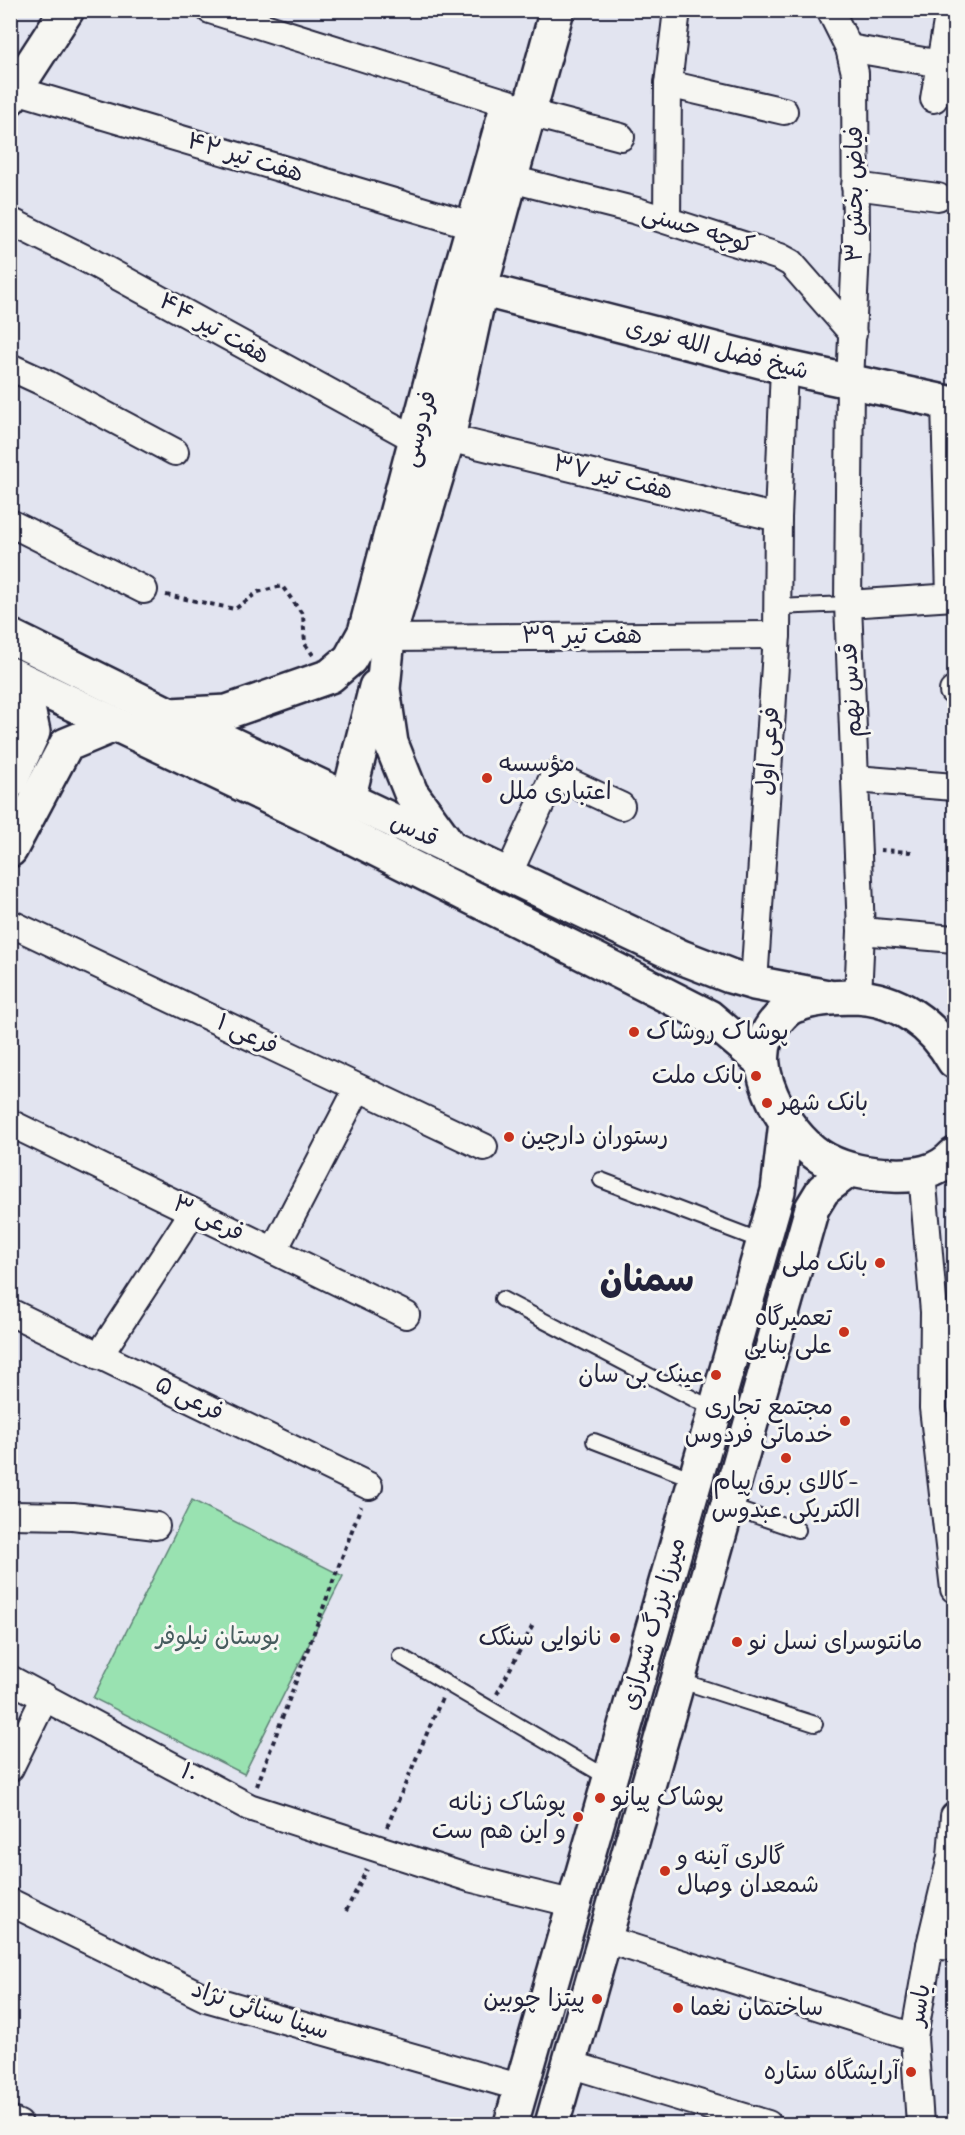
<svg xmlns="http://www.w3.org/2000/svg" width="965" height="2135" viewBox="0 0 965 2135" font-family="Mynerve,'Playpen Sans Arabic',sans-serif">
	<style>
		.green { fill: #99e2b1; stroke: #5e8276; stroke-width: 1.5 }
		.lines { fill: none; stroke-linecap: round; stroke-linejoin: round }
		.lane-casing { stroke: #22223b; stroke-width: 18 }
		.street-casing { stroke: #22223b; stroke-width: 30 }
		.secondary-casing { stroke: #22223b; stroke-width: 38 }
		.primary-casing { stroke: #22223b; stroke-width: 38 }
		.path { stroke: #22223b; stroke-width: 4; stroke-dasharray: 4.5 4.5; stroke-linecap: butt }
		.lane { stroke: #f6f6f2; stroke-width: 14 }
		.street { stroke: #f6f6f2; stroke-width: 26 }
		.secondary { stroke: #f6f6f2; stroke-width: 33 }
		.primary { stroke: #f6f6f2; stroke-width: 33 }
		.poi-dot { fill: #c8321e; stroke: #f6f6f2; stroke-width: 2 }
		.labels { text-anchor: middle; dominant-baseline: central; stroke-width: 6; stroke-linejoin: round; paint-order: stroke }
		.street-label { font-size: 24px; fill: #22223b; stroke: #f6f6f2 }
		.poi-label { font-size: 24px; fill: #22223b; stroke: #f6f6f2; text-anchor: end }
		.park-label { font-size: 24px; fill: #465c5e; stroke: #f6f6f2 }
		.town-label { font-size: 36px; font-weight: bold; fill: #22223b; stroke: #f6f6f2 }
	</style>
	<rect width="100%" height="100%" fill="#e2e4f0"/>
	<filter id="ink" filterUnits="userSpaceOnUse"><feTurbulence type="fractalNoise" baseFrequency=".0167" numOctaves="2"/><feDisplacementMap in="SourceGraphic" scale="12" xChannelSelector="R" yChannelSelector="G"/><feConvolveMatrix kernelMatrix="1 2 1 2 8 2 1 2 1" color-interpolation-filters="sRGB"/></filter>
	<g filter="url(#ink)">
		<polygon class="green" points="192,1500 343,1576 244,1774 93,1698"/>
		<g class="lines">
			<defs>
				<g id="lane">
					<polyline points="777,607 848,604"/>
					<polyline points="601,1180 764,1242"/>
					<polyline points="502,1299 715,1410"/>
					<polyline points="594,1441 696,1480"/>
					<polyline points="727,1506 798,1530"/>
					<polyline points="400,1656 610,1779"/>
					<polyline points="678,1680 815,1724"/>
				</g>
				<g id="street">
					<polyline points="210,10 508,103"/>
					<polyline points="830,10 849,48 855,73 856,250 850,382 848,604 861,931 858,997"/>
					<polyline points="849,48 941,64"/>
					<polyline points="668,84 784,111"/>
					<polyline points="16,90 475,226"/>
					<polyline points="934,99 949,10"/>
					<polyline points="529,113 621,137"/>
					<polyline points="511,179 637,211 780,257 791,263 853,334"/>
					<polyline points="855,186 938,197"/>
					<polyline points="667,220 668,84 677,10"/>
					<polyline points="10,221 88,260 417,440"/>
					<polyline points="10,367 47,384 175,452"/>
					<polyline points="945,402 950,597"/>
					<polyline points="448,438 778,518"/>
					<polyline points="10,523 144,590"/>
					<polyline points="848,604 954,597"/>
					<polyline points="388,638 777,635"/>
					<polyline points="953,691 954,691"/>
					<polyline points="856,779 954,787"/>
					<polyline points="508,875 554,775 621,806"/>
					<polyline points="10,923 484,1147"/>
					<polyline points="861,931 954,939"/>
					<polyline points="754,983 777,635 778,518 784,367"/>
					<polyline points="10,1123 406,1315"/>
					<polyline points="922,1173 934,1312 933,1408 954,1589"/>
					<polyline points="274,1250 358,1088"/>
					<polyline points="10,1312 369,1486"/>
					<polyline points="99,1356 193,1212"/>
					<polyline points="10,1515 73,1516 156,1526"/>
					<polyline points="10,1679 249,1807 469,1878 575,1904"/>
					<polyline points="10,1768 45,1697"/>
					<polyline points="10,1902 206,1998 522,2088"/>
					<polyline points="605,1939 914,2037"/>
					<polyline points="930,1945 954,1947"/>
					<polyline points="569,2064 768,2124"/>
					<polyline points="10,2120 19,2124"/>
					<polyline points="920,2124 914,2037 930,1945 951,1857 954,1816"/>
				</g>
				<g id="secondary">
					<polyline points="10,98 67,10"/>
					<polyline points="461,284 784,367 954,404"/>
					<polyline points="170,715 227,712 330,676 350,659 365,632 457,283 505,114"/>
					<polyline points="10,782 33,732 22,680"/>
					<polyline points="348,799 376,687"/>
					<polyline points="451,848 411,793 391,743 383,689 388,638 448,438 480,290 557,10"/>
					<polyline points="10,850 66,745 114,725"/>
				</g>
				<g id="primary">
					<polyline points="10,636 170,715 681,957 730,976 754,983 828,997"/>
					<polyline points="10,674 336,829 658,991 709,1017 762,1062"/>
					<path d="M954,1061c-20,-36 -57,-63 -99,-64 -19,0 -40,1 -58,8 -7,2 -14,8 -18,13 -26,26 -17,60 -2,89 12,21 27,41 49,53 21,11 42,14 66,15 23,1 46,-2 62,-20"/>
					<polyline points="511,2124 778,1191 786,1122"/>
					<polyline points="552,2124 812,1208 823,1190 849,1170"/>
				</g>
			</defs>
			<use href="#lane" class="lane-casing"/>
			<use href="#street" class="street-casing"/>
			<use href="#secondary" class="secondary-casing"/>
			<use href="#primary" class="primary-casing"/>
			<g class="path">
				<polyline points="166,595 235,609 258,592 282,586 303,615 305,644 313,655"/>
				<polyline points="880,850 912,852"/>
				<polyline points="497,1694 533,1625"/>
				<polyline points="257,1786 361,1506"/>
				<polyline points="387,1827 442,1698"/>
				<polyline points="346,1911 367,1869"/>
			</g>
			<use href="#lane" class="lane"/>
			<use href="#street" class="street"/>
			<use href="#secondary" class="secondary"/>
			<use href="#primary" class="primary"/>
		</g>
	</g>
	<g class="poi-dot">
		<circle cx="487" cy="778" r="6"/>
		<circle cx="634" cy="1032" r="6"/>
		<circle cx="756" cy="1076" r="6"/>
		<circle cx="767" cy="1103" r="6"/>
		<circle cx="509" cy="1137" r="6"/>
		<circle cx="880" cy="1263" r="6"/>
		<circle cx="844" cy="1332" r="6"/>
		<circle cx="716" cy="1375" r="6"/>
		<circle cx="845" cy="1421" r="6"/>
		<circle cx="786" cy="1458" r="6"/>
		<circle cx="615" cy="1638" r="6"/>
		<circle cx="737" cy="1642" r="6"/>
		<circle cx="600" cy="1798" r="6"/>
		<circle cx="578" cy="1817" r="6"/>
		<circle cx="665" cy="1871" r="6"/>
		<circle cx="597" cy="1999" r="6"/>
		<circle cx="678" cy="2008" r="6"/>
		<circle cx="911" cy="2072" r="6"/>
	</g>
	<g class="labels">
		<g class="street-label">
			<text transform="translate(245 158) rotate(17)">هفت تیر ۴۲</text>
			<text transform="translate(855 194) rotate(-90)">فیاض بخش ۳</text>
			<text transform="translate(698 230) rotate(17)">کوچه حسنی</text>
			<text transform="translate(214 329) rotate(29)">هفت تیر ۴۴</text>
			<text transform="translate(717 350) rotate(14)">شیخ فضل الله نوری</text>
			<text transform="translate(420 429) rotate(-75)">فردوسی</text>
			<text transform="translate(613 478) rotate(14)">هفت تیر ۳۷</text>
			<text x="582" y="636">هفت تیر ۳۹</text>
			<text transform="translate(852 690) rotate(-93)">قدس نهم</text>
			<text transform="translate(769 751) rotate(-86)">فرعی اول</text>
			<text transform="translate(414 831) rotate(25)">قدس</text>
			<text transform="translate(247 1035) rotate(25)">فرعی ۱</text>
			<text transform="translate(208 1219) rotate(26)">فرعی ۳</text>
			<text transform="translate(189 1399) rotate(26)">فرعی ۵</text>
			<text transform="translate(654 1624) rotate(-74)">میرزا بزرگ شیرازی</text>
			<text transform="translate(189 1774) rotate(28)">۱۰</text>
			<text transform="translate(920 2005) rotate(-80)">یاسر</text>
			<text transform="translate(260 2011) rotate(18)">سینا سنائی نژاد</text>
		</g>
		<g class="poi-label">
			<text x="499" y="764" text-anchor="start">مؤسسه<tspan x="499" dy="28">اعتباری ملل</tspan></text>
			<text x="646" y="1032" text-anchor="start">پوشاک روشاک</text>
			<text x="744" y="1076">بانک ملت</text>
			<text x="779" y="1103" text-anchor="start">بانک شهر</text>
			<text x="521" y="1137" text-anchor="start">رستوران دارچین</text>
			<text x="868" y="1263">بانک ملی</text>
			<text x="832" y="1318">تعمیرگاه<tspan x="832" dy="28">علی بنایی</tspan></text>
			<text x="704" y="1375">عینک بی سان</text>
			<text x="833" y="1407">مجتمع تجاری<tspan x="833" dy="28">خدماتی فردوس</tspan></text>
			<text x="786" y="1482" text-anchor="middle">کالای برق پیام-<tspan x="786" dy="28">الکتریکی عبدوس</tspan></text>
			<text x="603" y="1638">نانوایی سنگک</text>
			<text x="749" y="1642" text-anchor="start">مانتوسرای نسل نو</text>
			<text x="612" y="1798" text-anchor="start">پوشاک پیانو</text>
			<text x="566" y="1803">پوشاک زنانه<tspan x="566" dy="28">و این هم ست</tspan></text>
			<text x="677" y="1857" text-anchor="start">گالری آینه و<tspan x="677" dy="28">شمعدان وصال</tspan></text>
			<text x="585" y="1999">پیتزا چوبین</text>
			<text x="690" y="2008" text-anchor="start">ساختمان نغما</text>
			<text x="899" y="2072">آرایشگاه ستاره</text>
		</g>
		<g class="park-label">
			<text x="218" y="1637">بوستان نیلوفر</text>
		</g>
		<g class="town-label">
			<text x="647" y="1281">سمنان</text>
		</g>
	</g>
	<rect width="965" height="2135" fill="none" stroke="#f6f6f2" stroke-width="36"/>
	<rect x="18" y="18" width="929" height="2099" fill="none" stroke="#22223b" stroke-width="2" filter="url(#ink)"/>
</svg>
